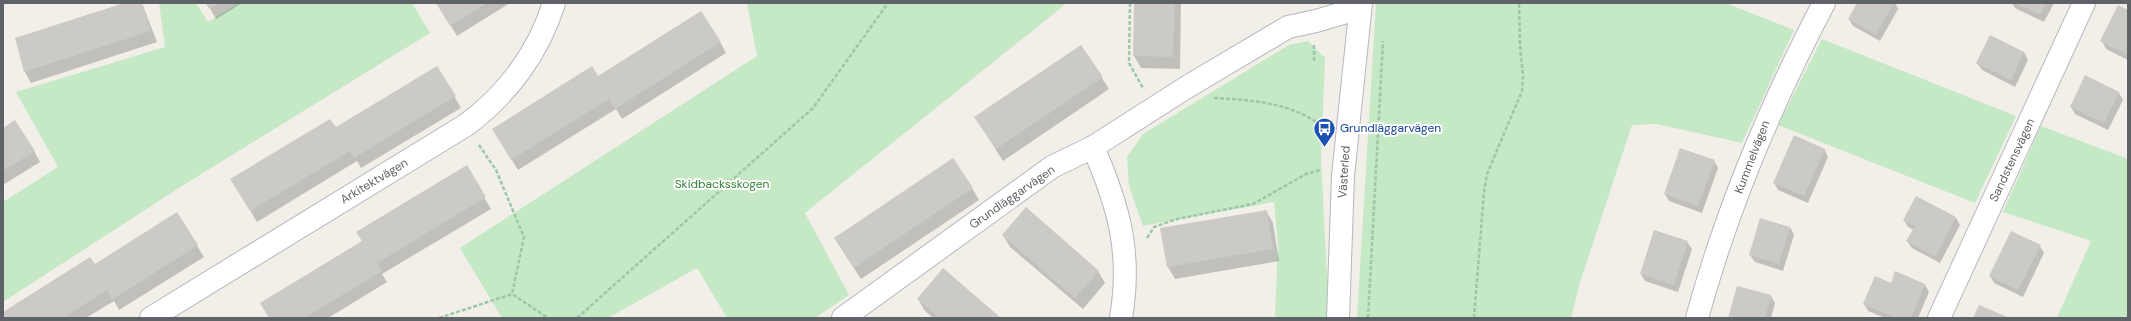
<svg xmlns="http://www.w3.org/2000/svg" width="2131" height="321" viewBox="0 0 2131 321" font-family="'DM Sans',sans-serif">
	<style>
		.green { fill: #c5e8c5 }
		.shadow { fill: #0003 }
		.building { fill: #cccac5 }
		.lines { fill: none; stroke-linecap: round; stroke-linejoin: round }
		.minor-casing { stroke: #b5b8bc; stroke-width: 24 }
		.path { stroke: #9cc7a9; stroke-width: 2.5; stroke-dasharray: 4 2; stroke-linecap: butt }
		.minor { stroke: #fff; stroke-width: 22 }
		.labels { text-anchor: middle; dominant-baseline: central; stroke-width: 4; stroke-linejoin: round; paint-order: stroke }
		.transit-label { font-size: 12px; fill: #164399; stroke: #fff; text-anchor: start }
		.street-label { font-size: 12px; fill: #5f6368; stroke: #fff }
		.park-label { font-size: 12px; fill: #348238; stroke: #fff }
	</style>
	<rect width="100%" height="100%" fill="#f1efe8"/>
	<g class="green">
		<polygon points="159,3 196,3 208,22 239,3 412,3 430,33 182,186 3,302 3,202 58,167 16,92 165,47"/>
		<polygon points="747,3 1067,3 805,213 849,295 815,318 727,318 697,268 608,318 502,318 460,248 757,56"/>
		<polygon points="1376,3 1726,3 1794,30 1742,143 1657,124 1632,125 1580,282 1571,318 1357,318"/>
		<polygon points="1822,39 2016,116 1975,203 1778,125"/>
		<polygon points="1308,41 1325,58 1321,157 1329,318 1275,318 1278,244 1274,202 1143,226 1129,186 1127,157 1143,134 1289,45"/>
		<polygon points="2041,126 2128,159 2128,318 2057,318 2091,241 2003,212"/>
	</g>
	<g class="shadow">
		<polygon points="127,3 142,3 157,42 31,83 25,72 16,39"/>
		<polygon points="207,3 242,3 216,19"/>
		<polygon points="437,3 510,3 457,36"/>
		<polygon points="1135,3 1181,3 1180,69 1141,68 1134,56"/>
		<polygon points="1858,3 1895,3 1898,9 1880,41 1853,26 1849,19"/>
		<polygon points="2012,3 2054,3 2044,22 2015,8"/>
		<polygon points="2128,11 2128,60 2106,49 2102,41"/>
		<polygon points="720,42 726,53 622,119 616,109 518,170 500,140 597,77"/>
		<polygon points="1081,46 1109,89 1003,161 976,118"/>
		<polygon points="2024,52 2028,60 2015,87 1982,70 1977,63"/>
		<polygon points="437,67 461,108 361,168 357,161 257,222 232,180 335,129"/>
		<polygon points="2086,77 2119,93 2123,100 2108,130 2075,114 2071,107"/>
		<polygon points="3,129 34,151 40,162 3,185"/>
		<polygon points="1824,149 1828,157 1808,203 1778,190 1774,183"/>
		<polygon points="1714,161 1718,168 1702,213 1669,201 1665,194"/>
		<polygon points="466,167 491,209 382,274 387,282 328,318 270,318"/>
		<polygon points="972,188 979,200 861,279 842,250"/>
		<polygon points="1916,197 1956,218 1960,225 1940,263 1912,248 1907,241 1914,230 1908,227 1904,220"/>
		<polygon points="1266,211 1273,223 1279,261 1175,279 1168,267 1162,229"/>
		<polygon points="177,214 204,257 119,310 114,301 86,318 3,318 3,313 95,266"/>
		<polygon points="1790,227 1794,235 1783,271 1755,262 1750,255"/>
		<polygon points="1003,235 1098,271 1105,283 1083,309 1010,247"/>
		<polygon points="1687,242 1692,249 1678,292 1645,281 1641,274"/>
		<polygon points="2040,246 2044,253 2023,297 1994,283 1990,276"/>
		<polygon points="1891,284 1925,285 1929,292 1918,318 1885,318 1868,311 1864,304"/>
		<polygon points="1771,296 1775,303 1771,318 1729,318"/>
		<polygon points="918,299 1000,318 933,318 925,311"/>
	</g>
	<g class="building">
		<polygon points="124,3 142,3 151,31 24,72 15,38"/>
		<polygon points="206,3 218,3 209,9"/>
		<polygon points="436,3 487,3 450,26"/>
		<polygon points="1134,3 1175,3 1173,57 1133,56"/>
		<polygon points="1857,3 1894,3 1876,35 1848,19"/>
		<polygon points="2015,3 2046,3 2040,15"/>
		<polygon points="2118,5 2128,10 2128,55 2100,41"/>
		<polygon points="701,11 721,42 615,109 609,99 511,160 492,129 592,66 598,76"/>
		<polygon points="1990,35 2024,52 2011,80 1976,63"/>
		<polygon points="1081,45 1103,77 996,149 974,117"/>
		<polygon points="437,66 456,96 354,158 350,151 250,211 230,179 330,119 336,127"/>
		<polygon points="2085,75 2119,92 2104,123 2070,107"/>
		<polygon points="15,120 35,151 3,171 3,128"/>
		<polygon points="1794,135 1825,149 1804,196 1773,183"/>
		<polygon points="1680,148 1715,160 1698,206 1664,194"/>
		<polygon points="953,158 973,188 854,268 834,238"/>
		<polygon points="467,165 486,197 377,263 382,271 304,318 269,318 260,303 362,241 356,232"/>
		<polygon points="1916,196 1956,217 1936,257 1906,241 1915,226 1903,220"/>
		<polygon points="1026,207 1099,271 1075,298 1002,235"/>
		<polygon points="1267,210 1273,249 1167,267 1160,228"/>
		<polygon points="177,212 198,245 112,300 107,290 63,318 3,318 3,312 90,257 95,264"/>
		<polygon points="1760,218 1790,227 1779,264 1749,255"/>
		<polygon points="1654,230 1688,241 1674,285 1640,274"/>
		<polygon points="2011,231 2041,245 2018,290 1989,276"/>
		<polygon points="943,268 1001,318 939,318 917,299"/>
		<polygon points="1895,271 1925,284 1911,318 1897,318 1863,304 1875,276 1891,283"/>
		<polygon points="1737,286 1771,295 1765,318 1728,318"/>
		<polygon points="1979,305 2010,318 1973,318"/>
	</g>
	<g class="lines">
		<defs>
			<g id="minor">
				<path d="M1093,147c26,60 39,105 28,171"/>
				<path d="M151,318l315,-193c41,-30 73,-73 88,-122"/>
				<polyline points="843,318 1052,167 1093,147 1187,87 1288,27 1316,21 1360,8"/>
				<polyline points="1338,318 1343,176 1361,3"/>
				<path d="M1697,318c30,-110 74,-214 127,-315"/>
				<polyline points="1939,318 2084,3"/>
			</g>
		</defs>
		<use href="#minor" class="minor-casing"/>
		<g class="path">
			<polyline points="1130,3 1129,63 1143,88"/>
			<polyline points="1314,61 1314,45"/>
			<path d="M1214,98c40,2 79,5 111,30"/>
			<polyline points="479,145 496,170 524,237 512,294"/>
			<polyline points="1147,238 1154,227 1177,219 1253,204 1306,174 1320,170"/>
			<polyline points="439,318 512,294 548,318"/>
			<polyline points="577,318 813,108 888,3"/>
			<polyline points="1368,318 1383,41"/>
			<polyline points="1474,318 1484,192 1487,174 1522,91 1523,75 1520,46 1519,3"/>
		</g>
		<use href="#minor" class="minor"/>
	</g>
	<defs>
		<symbol id="bus-pin" viewBox="-11 -11 22 30"><path d="M0 17L-7.5 6A9.5 9.5 0 1 1 7.5 6Z" fill="#1a4fb4" stroke="#fff"/><path d="M-5-6H5V4H4V6H2V4H-2V6H-4V4H-5ZM-3.5-4V0h7V-4ZM-3.5 1.2v1.5H-2V1.2ZM2 1.2v1.5H3.5V1.2Z" fill="#fff"/></symbol>
	</defs>
	<g fill-rule="evenodd">
		<use href="#bus-pin" x="1312" y="116" width="25" height="34"/>
	</g>
	<g class="labels">
		<g class="transit-label">
			<text x="1340" y="128">Grundläggarvägen</text>
		</g>
		<g class="street-label">
			<text transform="translate(1752 157) rotate(-69)">Kummelvägen</text>
			<text transform="translate(2012 160) rotate(-65)">Sandstensvägen</text>
			<text transform="translate(1344 172) rotate(-86)">Västerled</text>
			<text transform="translate(374 181) rotate(-31)">Arkitektvägen</text>
			<text transform="translate(1012 197) rotate(-35)">Grundläggarvägen</text>
		</g>
		<g class="park-label">
			<text x="722" y="184">Skidbacksskogen</text>
		</g>
	</g>
	<rect width="2131" height="321" fill="none" stroke="#5f6368" stroke-width="8"/>
</svg>
